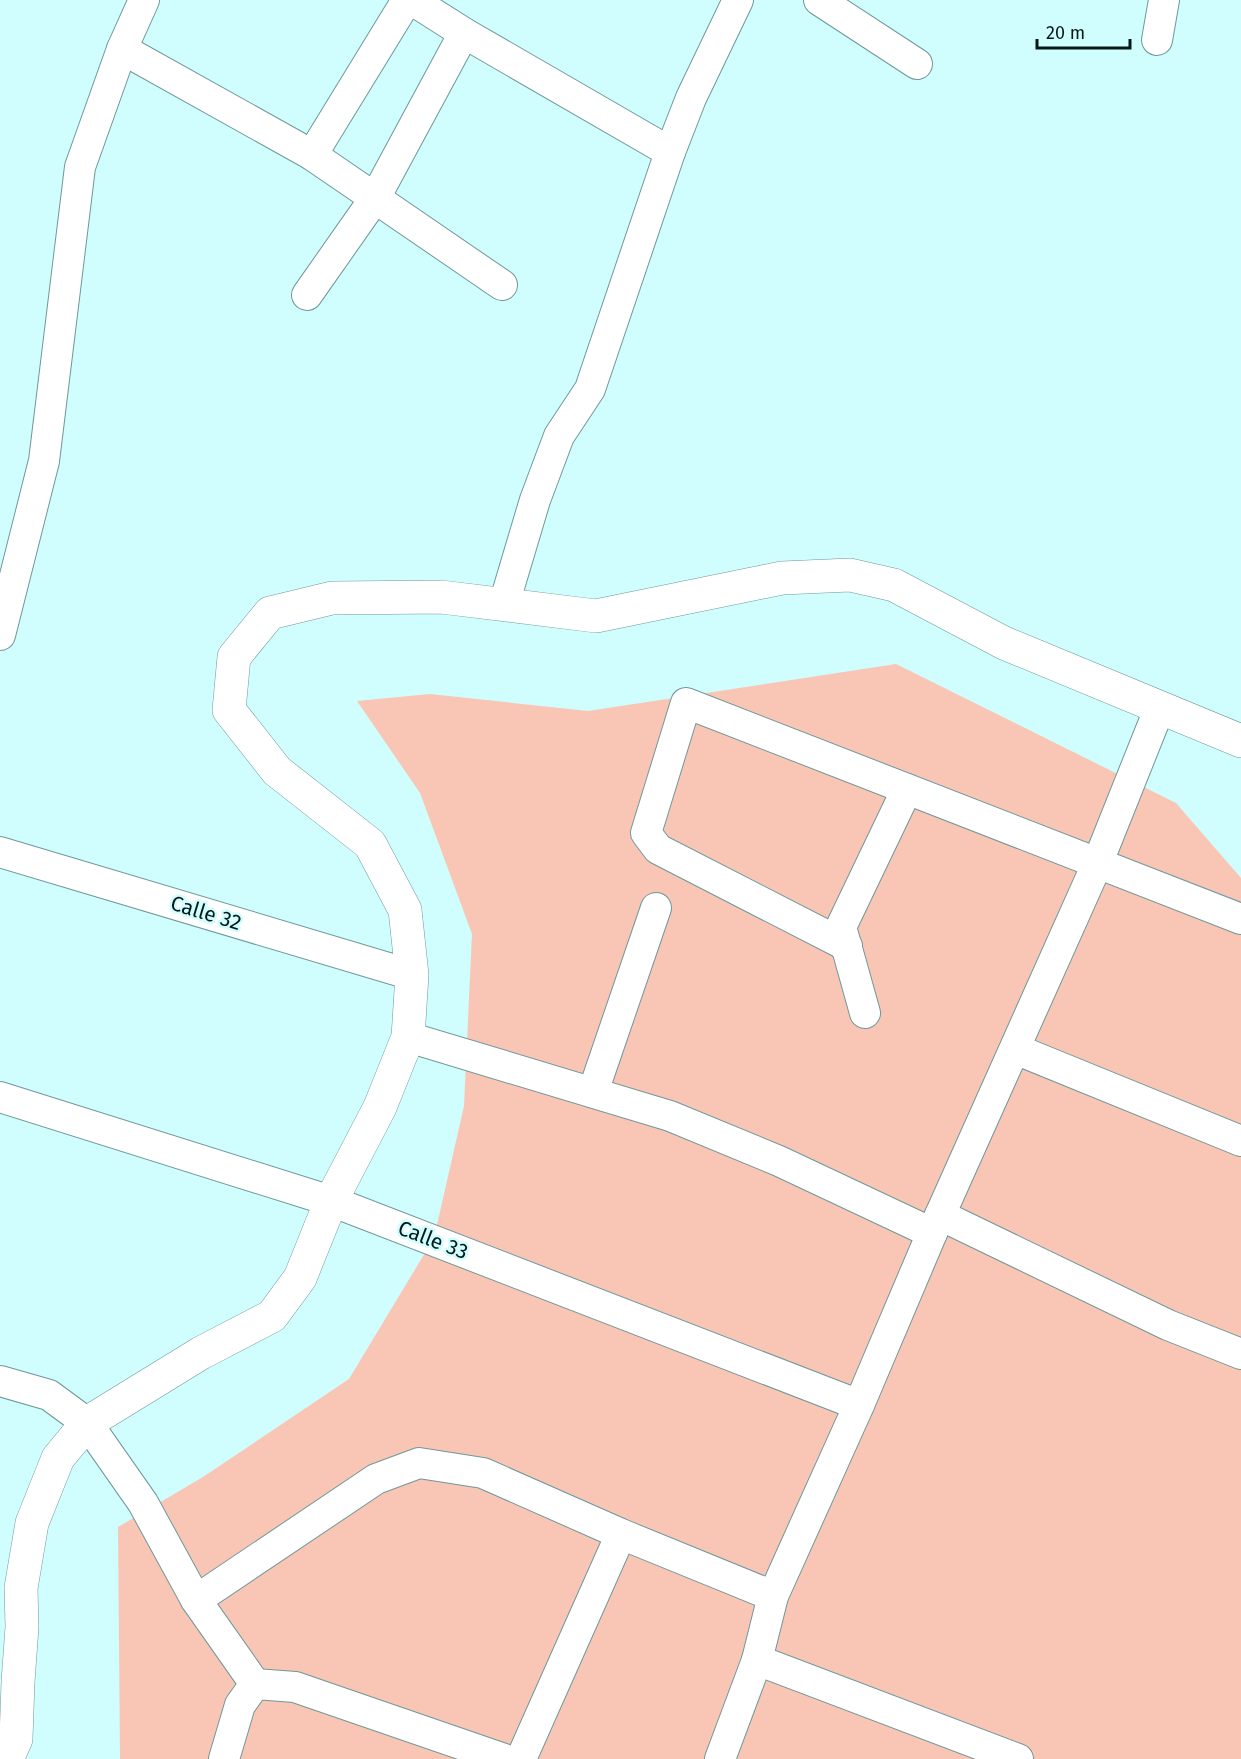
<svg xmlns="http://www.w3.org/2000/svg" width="1241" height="1759" viewBox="0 0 1241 1759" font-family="'Fira Sans',sans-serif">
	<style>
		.green { fill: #f9c6b6 }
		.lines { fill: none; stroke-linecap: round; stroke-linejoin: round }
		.minor-casing { stroke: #6f9899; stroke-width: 32 }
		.tertiary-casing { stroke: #6f9899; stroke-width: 34 }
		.minor { stroke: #fff; stroke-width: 30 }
		.tertiary { stroke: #fff; stroke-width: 33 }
		.labels { text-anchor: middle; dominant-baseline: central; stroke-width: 5; stroke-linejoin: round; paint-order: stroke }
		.street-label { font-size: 21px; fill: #071818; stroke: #d0fdfd }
	</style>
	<rect width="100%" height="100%" fill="#d0fdfd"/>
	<polygon class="green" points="896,664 1176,803 1241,878 1241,1759 120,1759 118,1527 203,1477 349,1379 434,1238 464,1106 472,934 420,793 357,701 430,694 588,711"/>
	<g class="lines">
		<defs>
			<g id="minor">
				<polyline points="412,0 464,33 670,152"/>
				<polyline points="819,0 917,64"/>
				<polyline points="1157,40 1164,0"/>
				<polyline points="122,49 312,155 502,285"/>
				<polyline points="312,155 407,0"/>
				<polyline points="307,295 375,198 464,33"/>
				<polyline points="504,604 535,500 559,436 590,389 670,152 691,98 738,0"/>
				<polyline points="0,635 44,461 80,167 122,49 144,0"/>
				<polyline points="0,852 412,975"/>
				<polyline points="847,946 658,849 646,833 686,703 1241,919"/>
				<polyline points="865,1013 841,927 907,789"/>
				<polyline points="408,1037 670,1116 779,1161 932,1233"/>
				<polyline points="1015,1049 1241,1141"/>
				<polyline points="593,1092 656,908"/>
				<polyline points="0,1097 331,1201 859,1405"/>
				<polyline points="940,1215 1168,1325 1241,1354"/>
				<polyline points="0,1381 49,1395 87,1423 143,1503 196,1600 255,1684"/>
				<polyline points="196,1600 376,1479 419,1463 483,1473 621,1534 773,1596"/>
				<polyline points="757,1660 1018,1759"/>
				<polyline points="255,1684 295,1687 504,1759"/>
				<polyline points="224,1759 240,1705 255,1684"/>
				<polyline points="521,1759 621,1534"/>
				<polyline points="720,1759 757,1660 773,1596 859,1405 932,1233 1098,862 1160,707"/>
			</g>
			<polyline id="tertiary" points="7,1759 16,1739 18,1682 22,1627 21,1588 32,1523 58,1458 87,1423 201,1353 272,1316 300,1278 331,1201 380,1107 408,1037 412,975 405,910 370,844 277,771 229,710 234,657 270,613 332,598 441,597 596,616 782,578 850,575 894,585 1004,643 1241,741"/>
		</defs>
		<use href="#minor" class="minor-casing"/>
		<use href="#tertiary" class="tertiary-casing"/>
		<use href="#minor" class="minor"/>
		<use href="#tertiary" class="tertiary"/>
	</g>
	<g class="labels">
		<g class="street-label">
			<text transform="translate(206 913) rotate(17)">Calle 32</text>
			<text transform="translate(433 1240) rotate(21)">Calle 33</text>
		</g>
	</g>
	<path d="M1037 39v9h93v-9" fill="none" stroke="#071818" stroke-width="3"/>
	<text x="1046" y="39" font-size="18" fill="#071818" stroke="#d0fdfd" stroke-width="4.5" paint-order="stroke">20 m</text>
</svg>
